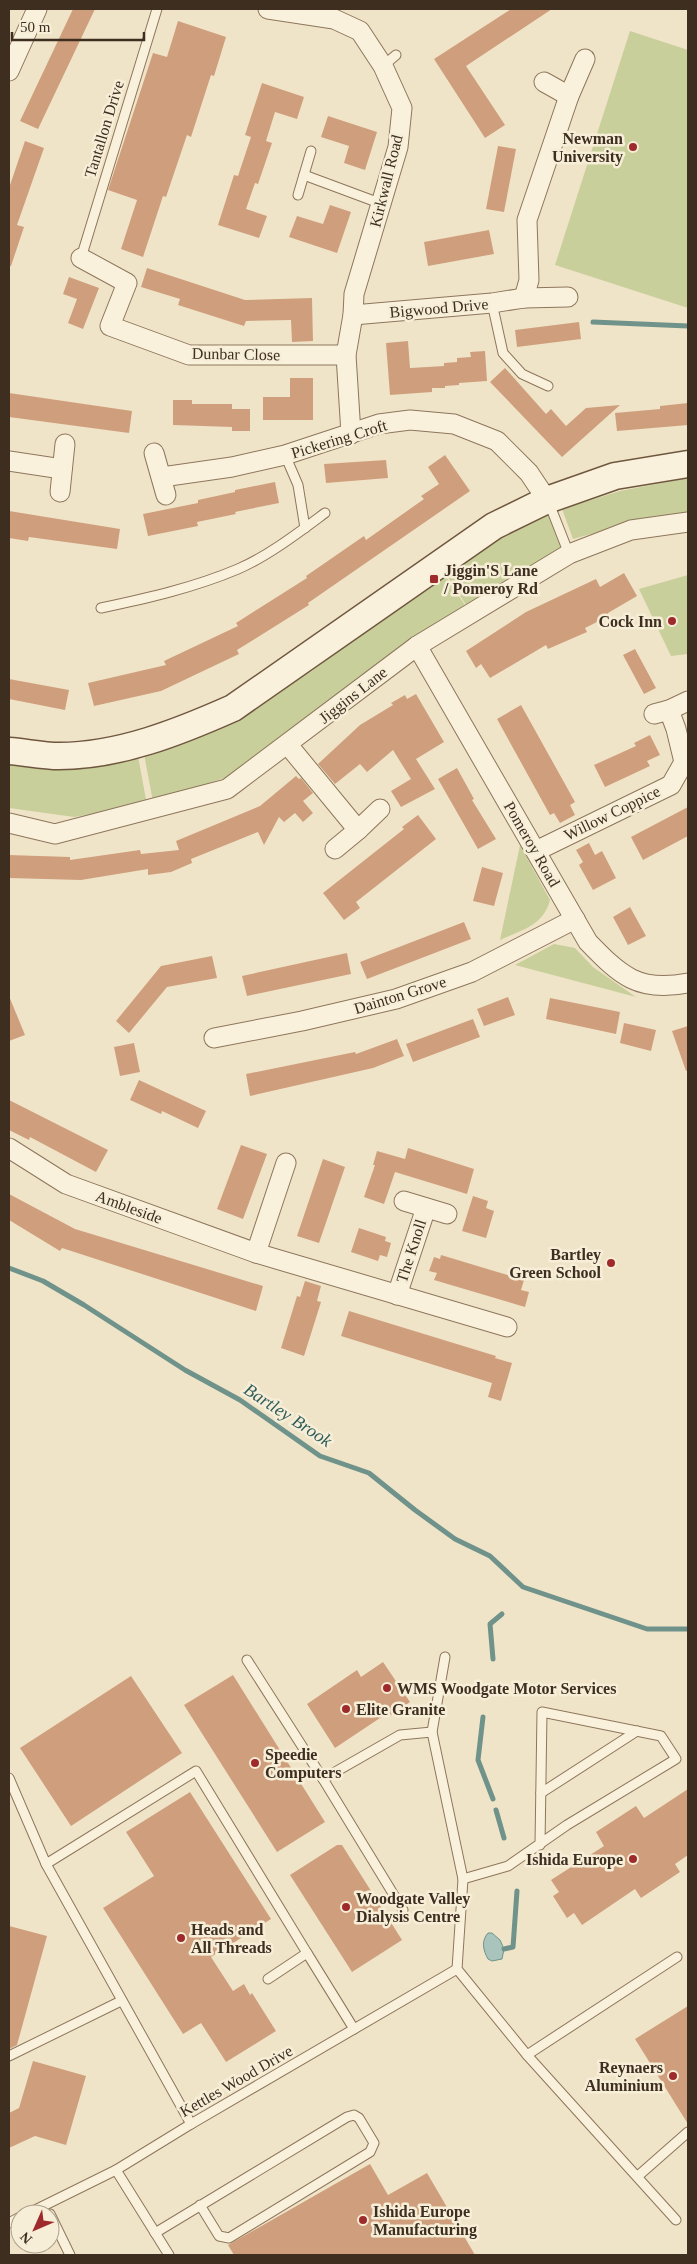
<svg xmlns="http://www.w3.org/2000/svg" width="697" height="2264" viewBox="0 0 697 2264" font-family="Georgia,serif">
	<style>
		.green { fill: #c9cf9b }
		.water { fill: #a9c4bc; stroke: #6f938a }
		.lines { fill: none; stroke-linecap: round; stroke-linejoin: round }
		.stream { stroke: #6f938a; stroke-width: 5 }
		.building { fill: #cf9f7d }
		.lane-casing { stroke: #8d765c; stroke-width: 11 }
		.street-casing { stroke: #8d765c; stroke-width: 21 }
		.secondary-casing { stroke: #6f573f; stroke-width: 29 }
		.lane { stroke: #faf1dc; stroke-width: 9 }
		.street { stroke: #faf1dc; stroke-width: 19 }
		.secondary { stroke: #faf1dc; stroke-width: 26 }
		.poi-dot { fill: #9e2a2b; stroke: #f7eed8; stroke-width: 2 }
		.labels { text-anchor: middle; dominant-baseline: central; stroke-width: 5; stroke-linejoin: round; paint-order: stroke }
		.street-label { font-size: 16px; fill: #3d2e20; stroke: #f7eed8 }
		.poi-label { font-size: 16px; font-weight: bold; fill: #3d2e20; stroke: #f7eed8; text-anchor: start }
		.water-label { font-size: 18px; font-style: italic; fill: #2f5d5a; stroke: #f7eed8 }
	</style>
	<rect width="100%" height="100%" fill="#f0e4c8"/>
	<g class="green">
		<polygon points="630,31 688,50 688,308 555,265"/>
		<polygon points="688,478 688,515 635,522 573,539 562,509 620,491"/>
		<polygon points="548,509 563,551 466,605 444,571"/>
		<polygon points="443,572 465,605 416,639 236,774 153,802 144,754 230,721 312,671"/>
		<polygon points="688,575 688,654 671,656 639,589"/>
		<polygon points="138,756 147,805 74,817 9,808 9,762"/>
		<path d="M520,845l30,55c-6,25 -28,30 -50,40z"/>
		<polygon points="554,944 575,948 593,967 636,997 515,965"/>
	</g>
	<path class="water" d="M488,1933h4l8,7 4,9 -2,10 -10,2 -4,-2c-5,-9 -7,-18 0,-26z"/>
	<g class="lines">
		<g class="stream">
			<polyline points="593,322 688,326"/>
			<polyline points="9,1268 43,1281 84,1305 185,1370 240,1400 320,1456 369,1473 415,1510 455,1539 490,1556 523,1587 647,1629 688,1629"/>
			<polyline points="493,1659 490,1624 502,1614"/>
			<polyline points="483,1717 478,1760 493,1799"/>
			<polyline points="496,1810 504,1838"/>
			<polyline points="504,1949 513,1947 517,1891"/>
		</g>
	</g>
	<g class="building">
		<polygon points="73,9 95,9 38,129 20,121"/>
		<polygon points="511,9 552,9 466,66 505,125 485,138 434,59"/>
		<polygon points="178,21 226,37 214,76 211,75 191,137 187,135 166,197 163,196 143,257 121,249 137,200 108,190 153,53 167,57"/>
		<polygon points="262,83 304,97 297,119 275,112 266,141 272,143 258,184 255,183 246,209 267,216 259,238 218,225 234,175 238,176 251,137 245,135"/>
		<polygon points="328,116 377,132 365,170 344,163 349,146 321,137"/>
		<polygon points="25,141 44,148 17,225 24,227 11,266 9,266 9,188"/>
		<polygon points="498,146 516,149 504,212 486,209"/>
		<polygon points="330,205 351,212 337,253 289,237 297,216 323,224"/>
		<polygon points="489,230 494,254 428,266 424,242"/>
		<polygon points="147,268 245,300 312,298 313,341 292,342 291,320 246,321 244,326 178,305 180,299 141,287"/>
		<polygon points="69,277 99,288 83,329 68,323 77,299 63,294"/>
		<polygon points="579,322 581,339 517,347 515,330"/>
		<polygon points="408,341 410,368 444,366 444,363 457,362 457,358 471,357 470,352 485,351 487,381 459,383 459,385 445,386 445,388 432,388 432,392 390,395 386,343"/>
		<polygon points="505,368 546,414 551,409 566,426 586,408 620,405 562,457 490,382"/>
		<polygon points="290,378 313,378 313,420 263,420 263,397 290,397"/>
		<polygon points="9,393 132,411 129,433 9,417"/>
		<polygon points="173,400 192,400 192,404 232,404 232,409 250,409 250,431 232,431 232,427 173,425"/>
		<polygon points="688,403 688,425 617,431 615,413 660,409 660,406"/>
		<polygon points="445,455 470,491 308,603 309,605 237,650 239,654 161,691 94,706 88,683 166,665 164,661 238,626 236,623 307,578 306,576 364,536 366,540 424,499 421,496 439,484 428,467"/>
		<polygon points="386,460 388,478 326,483 324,464"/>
		<polygon points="275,482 279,503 235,512 236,514 197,522 198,526 148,536 143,514 198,503 198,500 235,492 235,490"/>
		<polygon points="9,511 120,529 117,549 29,537 28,541 9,538"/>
		<polygon points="624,573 637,596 608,613 609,616 585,628 587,632 548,649 546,645 490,678 481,664 476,668 466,651 526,612 596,579 600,587"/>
		<polygon points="635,649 656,688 644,694 623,655"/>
		<polygon points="9,679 69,690 65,710 9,699"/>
		<polygon points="416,694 444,742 416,759 435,789 401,807 391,791 411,779 393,750 367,772 360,764 335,784 318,764 360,725 393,705 391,703 405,695 407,699"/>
		<polygon points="521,705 575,802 570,805 575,815 560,823 554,813 550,815 497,719"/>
		<polygon points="650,735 660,755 647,761 650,766 605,787 594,765 636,746 634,743"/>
		<polygon points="457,768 474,799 472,800 496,839 478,849 438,779"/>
		<polygon points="296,776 299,779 301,778 313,793 303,801 313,813 303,822 295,813 284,822 279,817 264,845 258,832 191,859 192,863 171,872 148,875 148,869 81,880 9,878 9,855 70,857 70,860 140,850 141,854 179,850 176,841 260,806"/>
		<polygon points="688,807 688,836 643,860 631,837"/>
		<polygon points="418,815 436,839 356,902 360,908 344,920 323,893 404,829 402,827"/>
		<polygon points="589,843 595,855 602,851 616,878 593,890 579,865 583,862 576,850"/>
		<polygon points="482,867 503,873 494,906 473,901"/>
		<polygon points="630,907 646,936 628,945 613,917"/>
		<polygon points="464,922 471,939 367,979 360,962"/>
		<polygon points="347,953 351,974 247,996 242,976"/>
		<polygon points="212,956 217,978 167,987 129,1033 116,1021 161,966"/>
		<polygon points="9,996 25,1035 9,1041"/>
		<polygon points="508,997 515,1015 484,1026 477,1009"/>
		<polygon points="550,998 620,1012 616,1034 546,1019"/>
		<polygon points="473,1019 480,1037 413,1062 406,1044"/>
		<polygon points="624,1023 656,1030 651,1051 620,1043"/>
		<polygon points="688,1026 688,1070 686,1071 672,1031"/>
		<polygon points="397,1039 404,1056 373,1068 250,1096 246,1074 355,1052 356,1054"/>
		<polygon points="134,1043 140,1072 120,1076 114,1047"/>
		<polygon points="139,1080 206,1111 198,1128 162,1111 161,1114 130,1100"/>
		<polygon points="9,1100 108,1150 96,1172 30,1137 29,1140 9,1130"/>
		<polygon points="241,1145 267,1154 243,1219 217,1209"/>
		<polygon points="408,1148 474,1169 467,1194 395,1172 384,1204 364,1197 375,1165 373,1165 377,1151 405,1159"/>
		<polygon points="323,1159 345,1167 319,1243 297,1236"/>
		<polygon points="9,1194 75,1229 263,1286 256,1311 62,1248 60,1251 9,1220"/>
		<polygon points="473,1196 488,1201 486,1208 494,1211 486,1238 462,1231"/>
		<polygon points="359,1228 386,1237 385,1241 391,1243 387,1257 380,1255 378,1261 351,1252"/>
		<polygon points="441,1255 524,1280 521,1290 529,1292 525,1307 434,1280 437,1273 429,1271 434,1257 440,1259"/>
		<polygon points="305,1281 321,1286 317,1301 321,1302 304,1356 281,1348 297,1296 300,1297"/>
		<polygon points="349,1311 496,1356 495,1358 512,1363 501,1401 488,1397 492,1383 341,1336"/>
		<polygon points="383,1662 410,1702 391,1715 389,1712 335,1748 307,1704 357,1670 361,1677"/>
		<polygon points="233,1675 325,1822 277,1852 184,1705"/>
		<polygon points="131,1676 182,1753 71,1826 20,1748"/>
		<polygon points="688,1789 688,1855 675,1864 680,1872 641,1898 635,1889 582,1925 574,1913 567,1918 553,1896 559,1892 551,1880 604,1846 596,1832 636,1806 644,1818"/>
		<polygon points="190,1792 271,1919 211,1957 233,1991 244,1984 250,1995 252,1993 276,2031 226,2062 201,2023 183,2034 103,1908 154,1876 126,1832"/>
		<polygon points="337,1845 342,1845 402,1940 352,1972 290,1875"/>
		<polygon points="9,1926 47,1936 17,2045 9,2049"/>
		<polygon points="688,2006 688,2124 635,2039"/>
		<polygon points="33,2061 86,2076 66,2145 35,2136 9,2148 9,2113 19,2108"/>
		<polygon points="370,2164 388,2195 427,2173 475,2255 234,2255 228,2245"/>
	</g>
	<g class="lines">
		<defs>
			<g id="lane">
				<polyline points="383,66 396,55"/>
				<polyline points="304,175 382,204"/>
				<polyline points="298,195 311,151"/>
				<polyline points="81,258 157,9"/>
				<polyline points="492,303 503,353 522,374 548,386"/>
				<polyline points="285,455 298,485 305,528"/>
				<polyline points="549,503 569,554"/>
				<path d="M101,608c47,-10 92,-20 137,-39 30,-13 60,-36 87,-56"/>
				<polyline points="445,1657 432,1732 463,1879 457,1969 527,2055 676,2220"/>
				<polyline points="247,1660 323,1779 400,1735 432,1732"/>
				<polyline points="9,1778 46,1864 191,2124"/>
				<polyline points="323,1779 403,1910"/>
				<polyline points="541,1793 637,1731"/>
				<polyline points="46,1864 196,1771 307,1953"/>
				<polyline points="463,1879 508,1866 567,1825 676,1759 661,1736 542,1712 540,1845"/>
				<polyline points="268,1979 307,1953 354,2029"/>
				<polyline points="527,2055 677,1957"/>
				<polyline points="9,2056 121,2001"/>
				<polyline points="116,2170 169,2255"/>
				<polyline points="638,2176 688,2132"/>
				<polyline points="27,2214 116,2170 191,2124 457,1969"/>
				<polyline points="50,2214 70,2255"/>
				<polyline points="9,2223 20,2217"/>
				<polyline points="155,2233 347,2117 354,2115 359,2118 374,2143 370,2152 229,2238 219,2236 200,2205"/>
			</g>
			<g id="street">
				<polyline points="268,9 334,19 360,31 383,66 402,108 398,147 354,294 353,315 346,355 351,434"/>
				<polyline points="9,71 37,9"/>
				<polyline points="544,82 569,96"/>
				<polyline points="81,258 127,283 110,326 189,355 346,355"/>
				<polyline points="524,298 529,280 527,220 569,96 585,59"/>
				<polyline points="353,315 492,303 524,298 568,297"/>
				<polyline points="154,453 166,495"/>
				<polyline points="9,461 62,469"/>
				<polyline points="162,477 232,467 285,455 379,424 410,420 454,424 497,441 529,473 547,500"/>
				<polyline points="60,492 65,444"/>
				<path d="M417,646l171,296c32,33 50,51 100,41"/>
				<polyline points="654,714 669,710 688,701"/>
				<polyline points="288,745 358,830 335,849"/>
				<polyline points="9,823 55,834 227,789 417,646 569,554 631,530 688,522"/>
				<polyline points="358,830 380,809"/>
				<polyline points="536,851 671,785 684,762 676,729 669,710"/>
				<polyline points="214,1038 302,1021 396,999 472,972 575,919"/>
				<polyline points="9,1148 66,1184 256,1253 507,1327"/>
				<polyline points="404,1201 447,1214"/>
				<polyline points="256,1253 286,1163"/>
				<polyline points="397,1295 426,1208"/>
			</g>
			<path id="secondary" d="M9,751c16,1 33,5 50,5 60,0 120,-24 174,-48l261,-182 53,-26 68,-24 73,-12"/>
		</defs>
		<use href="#lane" class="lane-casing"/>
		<use href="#street" class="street-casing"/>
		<use href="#secondary" class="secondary-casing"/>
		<use href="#lane" class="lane"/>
		<use href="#street" class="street"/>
		<use href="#secondary" class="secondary"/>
	</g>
	<g class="poi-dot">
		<circle cx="633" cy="147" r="5"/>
		<rect x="429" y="574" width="10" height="10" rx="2.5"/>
		<circle cx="672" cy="621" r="5"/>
		<circle cx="611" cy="1263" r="5"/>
		<circle cx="387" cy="1688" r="5"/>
		<circle cx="346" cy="1709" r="5"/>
		<circle cx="255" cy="1763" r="5"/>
		<circle cx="633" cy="1859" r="5"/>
		<circle cx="346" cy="1907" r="5"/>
		<circle cx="181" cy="1938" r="5"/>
		<circle cx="673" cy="2076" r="5"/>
		<circle cx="363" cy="2220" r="5"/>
	</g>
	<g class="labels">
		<g class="street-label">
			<text transform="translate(104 129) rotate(-73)">Tantallon Drive</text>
			<text transform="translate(386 181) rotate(-76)">Kirkwall Road</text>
			<text transform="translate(439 308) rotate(-5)">Bigwood Drive</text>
			<text transform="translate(236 354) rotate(1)">Dunbar Close</text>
			<text transform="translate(339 439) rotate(-17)">Pickering Croft</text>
			<text transform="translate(353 695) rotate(-38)">Jiggins Lane</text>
			<text transform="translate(612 813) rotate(-26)">Willow Coppice</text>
			<text transform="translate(532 844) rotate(60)">Pomeroy Road</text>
			<text transform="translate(400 995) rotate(-17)">Dainton Grove</text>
			<text transform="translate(129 1207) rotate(20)">Ambleside</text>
			<text transform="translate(411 1251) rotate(-72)">The Knoll</text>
			<text transform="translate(236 2081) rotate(-30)">Kettles Wood Drive</text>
		</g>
		<g class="poi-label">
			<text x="623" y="138" text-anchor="end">Newman<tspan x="623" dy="18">University</tspan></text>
			<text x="444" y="570">Jiggin'S Lane<tspan x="444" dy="18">/ Pomeroy Rd</tspan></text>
			<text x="662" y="621" text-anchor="end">Cock Inn</text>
			<text x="601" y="1254" text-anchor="end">Bartley<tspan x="601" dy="18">Green School</tspan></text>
			<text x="397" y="1688">WMS Woodgate Motor Services</text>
			<text x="356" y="1709">Elite Granite</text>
			<text x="265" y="1754">Speedie<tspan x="265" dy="18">Computers</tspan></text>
			<text x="623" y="1859" text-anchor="end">Ishida Europe</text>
			<text x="356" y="1898">Woodgate Valley<tspan x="356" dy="18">Dialysis Centre</tspan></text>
			<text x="191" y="1929">Heads and<tspan x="191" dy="18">All Threads</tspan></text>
			<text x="663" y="2067" text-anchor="end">Reynaers<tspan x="663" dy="18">Aluminium</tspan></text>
			<text x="373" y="2211">Ishida Europe<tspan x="373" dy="18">Manufacturing</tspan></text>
		</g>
		<g class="water-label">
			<text transform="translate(288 1415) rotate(33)">Bartley Brook</text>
		</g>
	</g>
	<rect width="697" height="2264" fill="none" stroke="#3d2e20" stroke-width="20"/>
	<g transform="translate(35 2229) rotate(225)"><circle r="24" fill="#f7eed8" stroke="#ada18e"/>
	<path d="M0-4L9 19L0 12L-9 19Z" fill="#9e2a2b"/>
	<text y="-8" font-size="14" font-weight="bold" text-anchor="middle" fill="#3d2e20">N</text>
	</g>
	<path d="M12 32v8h132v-8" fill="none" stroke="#3d2e20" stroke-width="2.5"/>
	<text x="20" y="32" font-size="15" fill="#3d2e20" stroke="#f7eed8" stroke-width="4" paint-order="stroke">50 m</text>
</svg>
